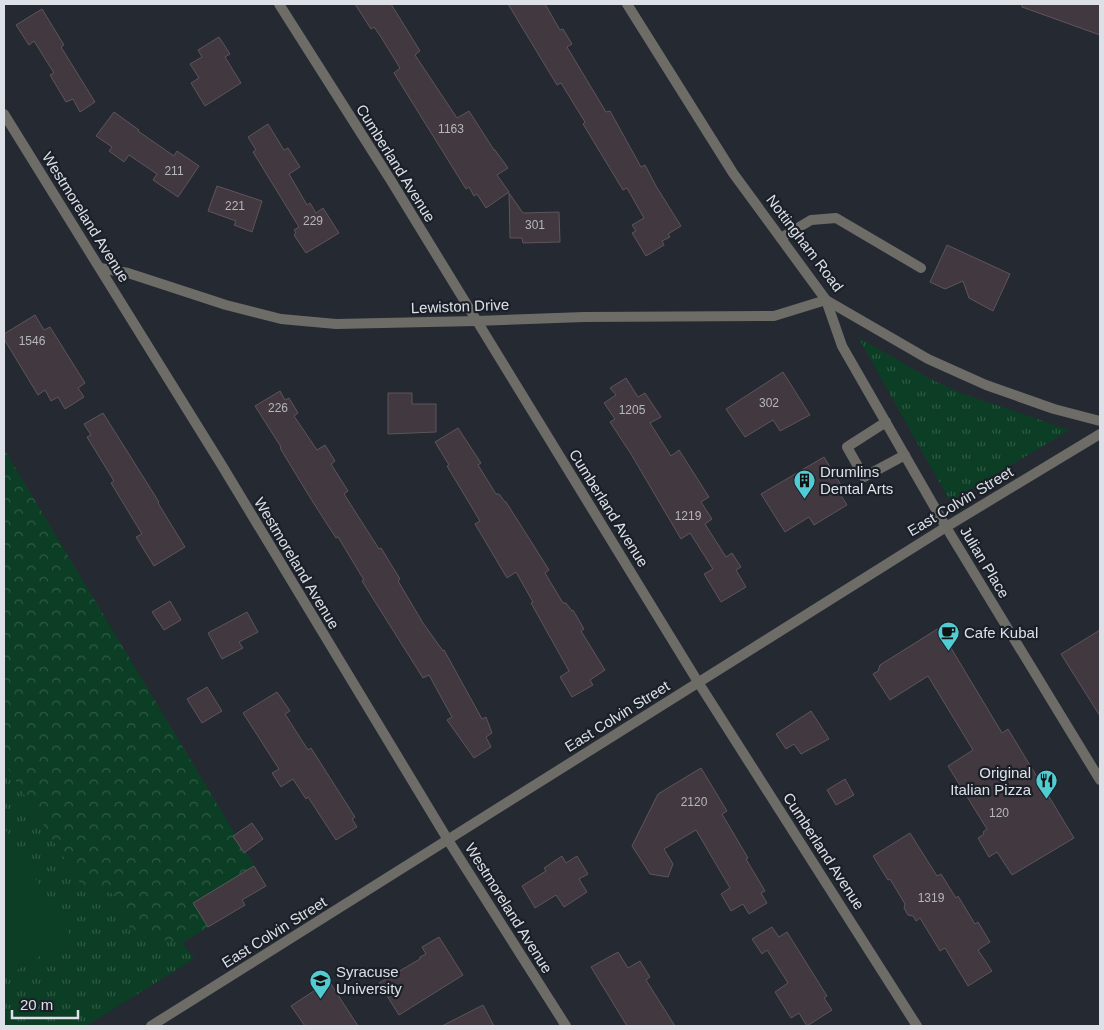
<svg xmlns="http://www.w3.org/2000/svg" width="1104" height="1030" viewBox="0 0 1104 1030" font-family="Helvetica,sans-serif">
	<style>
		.grass { fill: url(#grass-tufts) }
		.forest { fill: url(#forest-crowns) }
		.pitch { fill: #0c3e25 }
		.building { fill: #423940; stroke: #5e545c }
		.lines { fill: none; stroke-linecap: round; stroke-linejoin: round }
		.service { stroke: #6d6c67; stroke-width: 10 }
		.minor { stroke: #6d6c67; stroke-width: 10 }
		.tertiary { stroke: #6d6c67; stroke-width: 10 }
		.labels { text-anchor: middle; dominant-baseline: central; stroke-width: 4.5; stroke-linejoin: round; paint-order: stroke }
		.number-label { font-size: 12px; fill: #b6b6bc }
		.street-label { font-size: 15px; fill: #dde0e6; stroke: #1b2028 }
		.poi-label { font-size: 15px; fill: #dde0e6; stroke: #1b2028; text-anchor: start }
	</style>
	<defs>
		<pattern id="grass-tufts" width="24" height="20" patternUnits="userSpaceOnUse" patternTransform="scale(1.25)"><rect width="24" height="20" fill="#0c3e25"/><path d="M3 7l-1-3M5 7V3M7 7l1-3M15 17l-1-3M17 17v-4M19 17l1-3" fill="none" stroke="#2f5a45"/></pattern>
		<pattern id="forest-crowns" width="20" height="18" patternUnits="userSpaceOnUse" patternTransform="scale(1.25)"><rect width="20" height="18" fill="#0c3e25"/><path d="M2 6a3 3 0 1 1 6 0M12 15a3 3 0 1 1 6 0" fill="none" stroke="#2f5a45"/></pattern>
	</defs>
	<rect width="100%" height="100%" fill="#252932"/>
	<g class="grass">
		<polygon points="858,337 934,381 961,393 1070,430 950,501"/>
		<polygon points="4,762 83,888 101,886 120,899 132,935 182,943 194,959 86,1026 4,1026"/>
	</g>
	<polygon class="forest" points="4,449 255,867 193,902 208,927 182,943 132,935 120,899 101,886 83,888 4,762"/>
	<polygon class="pitch" points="4,827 71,937 4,978"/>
	<g class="building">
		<polygon points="355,4 391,4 420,51 415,55 457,118 469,111 494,150 495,150 508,168 497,175 509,192 486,208 477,194 474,196 469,187 466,189 394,73 400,68 381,37 374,27 371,29"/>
		<polygon points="508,4 545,4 560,30 563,29 572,44 567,47 606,112 610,111 641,167 645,165 656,186 681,226 668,234 670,237 662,241 664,245 646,256 632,233 636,231 632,225 644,218 627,188 623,190 583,124 585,122 561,83 557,85"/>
		<polygon points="1022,4 1100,4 1100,35 1022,7"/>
		<polygon points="42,9 64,45 61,47 95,102 80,112 73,99 66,102 50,75 54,73 34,41 29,45 16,25"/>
		<polygon points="219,37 230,54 225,57 241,83 205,106 191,83 199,78 190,64 202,57 198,50"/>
		<polygon points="114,112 139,130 138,131 174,156 177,151 199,166 178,197 153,180 157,174 129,155 124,162 109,151 112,147 96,136"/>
		<polygon points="268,124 284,150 288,148 300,167 289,174 307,205 310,203 316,213 323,208 339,233 306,253 294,235 296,233 294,230 299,227 253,152 256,150 248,137"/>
		<polygon points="217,186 262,201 252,232 234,225 236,221 208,211"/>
		<polygon points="509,193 523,213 559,212 560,242 523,243 522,238 510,238"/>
		<polygon points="947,245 1010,274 993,311 969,298 963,281 945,289 930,282"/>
		<polygon points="35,315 44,330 50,327 85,383 78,388 84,397 65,409 58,397 51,401 45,390 38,395 4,339 4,334"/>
		<polygon points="783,372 810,415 780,431 773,420 745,437 726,409"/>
		<polygon points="626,378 638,397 645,393 661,417 650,423 671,456 679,450 709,497 701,502 712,519 705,524 726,557 732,553 741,567 736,570 746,587 721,602 704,574 713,569 690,533 681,539 631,454 610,422 615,419 604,403 616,395 610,388"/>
		<polygon points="280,391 285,400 289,398 298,413 294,416 317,450 325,445 335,461 331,464 348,491 344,494 379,549 381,548 400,579 398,581 423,623 443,651 444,650 482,719 486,717 492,733 486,737 491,747 474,758 447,720 452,717 429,675 423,678 362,581 364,580 338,537 336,538 311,499 280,448 281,447 255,406"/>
		<polygon points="388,393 412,393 412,404 436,404 436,432 388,434"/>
		<polygon points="103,413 159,502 158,503 185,547 154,566 136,537 142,534 111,483 114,481 87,437 91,435 84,424"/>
		<polygon points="458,428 481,463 478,465 496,494 499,494 505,502 506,502 532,543 549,570 545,573 563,603 566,603 572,611 573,610 584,629 581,631 605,670 590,680 593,685 572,697 560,677 569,671 531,603 533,602 516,572 507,578 475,524 480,521 447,466 449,465 435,442"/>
		<polygon points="824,457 841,485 839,485 841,489 838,491 847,505 814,525 809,517 785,532 761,494"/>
		<polygon points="170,601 181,620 164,630 152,612"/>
		<polygon points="247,612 258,632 239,642 243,648 222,659 208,633"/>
		<polygon points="939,628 1002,733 1008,729 1074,838 1012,875 997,852 989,857 978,838 984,834 983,832 987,829 948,766 973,750 928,676 890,700 873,674 878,671 880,665"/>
		<polygon points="1100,630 1100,716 1061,654"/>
		<polygon points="207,687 222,711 202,723 187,699"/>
		<polygon points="277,692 290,711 285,714 308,750 311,748 355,817 352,819 357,827 336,840 308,797 306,799 293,779 281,787 272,773 279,769 243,713"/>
		<polygon points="811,711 829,739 801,754 794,744 786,749 776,734"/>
		<polygon points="701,768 727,811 722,814 748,858 746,859 765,891 761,893 767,903 749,914 743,904 731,911 721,894 730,888 696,830 664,849 673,864 668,877 650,874 632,846 658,794"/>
		<polygon points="845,779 854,795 836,805 827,790"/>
		<polygon points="252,823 263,839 244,853 233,836"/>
		<polygon points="910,833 937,876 941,874 956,898 958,896 975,924 978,922 990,942 978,950 992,971 968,986 945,948 940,951 920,918 916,921 913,916 908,915 904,908 905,904 890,879 888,880 873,856"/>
		<polygon points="562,856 566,863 577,856 588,874 579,879 587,892 564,907 556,895 535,908 522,886 546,871 544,868"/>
		<polygon points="254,866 266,886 242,900 245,905 208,927 193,903"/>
		<polygon points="772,927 779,937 787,932 827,996 824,998 832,1010 807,1026 799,1013 791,1018 775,992 788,983 767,950 762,954 752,939"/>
		<polygon points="439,937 463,975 399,1015 379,983 420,959 420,957 426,954 422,947"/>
		<polygon points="618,952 628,968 640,961 650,977 646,980 675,1026 627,1026 591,967"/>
		<polygon points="329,981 358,1026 305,1026 291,1006"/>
		<polygon points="483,1005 494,1026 442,1026"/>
	</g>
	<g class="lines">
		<g class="service">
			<polyline points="781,238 811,220 836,218 921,268"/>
			<polyline points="886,422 847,447 864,477 905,455"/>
		</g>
		<g class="minor">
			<polyline points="279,4 390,179 698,682 917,1026"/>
			<polyline points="4,114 221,464 448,840 566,1026"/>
			<polyline points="100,268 128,273 226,305 281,319 336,324 476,321 584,317 774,316 826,300"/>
			<polyline points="946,527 1100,780"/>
		</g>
		<g class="tertiary">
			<polyline points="627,4 733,173 826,300 928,359 986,385 1054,409 1100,421"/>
			<polyline points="826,300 842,346 946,527"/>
			<polyline points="151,1026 946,527 1100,434"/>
		</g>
	</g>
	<defs>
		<symbol id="building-pin" viewBox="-11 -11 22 30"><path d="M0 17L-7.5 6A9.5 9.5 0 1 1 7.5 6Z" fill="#51ccd3" stroke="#1b2028"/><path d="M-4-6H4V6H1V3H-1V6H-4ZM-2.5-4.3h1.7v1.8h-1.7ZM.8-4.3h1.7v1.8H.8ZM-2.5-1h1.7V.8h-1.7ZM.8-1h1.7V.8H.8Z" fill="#111"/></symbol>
		<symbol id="cafe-pin" viewBox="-11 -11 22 30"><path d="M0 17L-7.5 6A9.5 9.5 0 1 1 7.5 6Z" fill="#51ccd3" stroke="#1b2028"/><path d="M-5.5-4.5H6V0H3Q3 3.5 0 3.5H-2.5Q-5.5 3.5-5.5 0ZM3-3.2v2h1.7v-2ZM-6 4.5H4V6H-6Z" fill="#111"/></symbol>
		<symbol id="restaurant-pin" viewBox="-11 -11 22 30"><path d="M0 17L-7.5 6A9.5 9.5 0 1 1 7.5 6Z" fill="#51ccd3" stroke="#1b2028"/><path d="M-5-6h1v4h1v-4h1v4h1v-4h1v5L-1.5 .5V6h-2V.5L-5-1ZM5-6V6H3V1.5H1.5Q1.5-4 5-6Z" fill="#111"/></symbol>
		<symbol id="university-pin" viewBox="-11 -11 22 30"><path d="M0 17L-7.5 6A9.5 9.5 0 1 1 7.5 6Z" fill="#51ccd3" stroke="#1b2028"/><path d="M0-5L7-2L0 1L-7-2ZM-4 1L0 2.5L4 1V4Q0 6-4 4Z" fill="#111"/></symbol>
	</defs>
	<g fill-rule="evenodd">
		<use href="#building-pin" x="792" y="468" width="25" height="34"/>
		<use href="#cafe-pin" x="936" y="620" width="25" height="34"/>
		<use href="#restaurant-pin" x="1034" y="768" width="25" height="34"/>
		<use href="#university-pin" x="308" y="968" width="25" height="34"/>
	</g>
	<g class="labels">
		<g class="number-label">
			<text x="451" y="129">1163</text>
			<text x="174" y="171">211</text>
			<text x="235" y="206">221</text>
			<text x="313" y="221">229</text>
			<text x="535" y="225">301</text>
			<text x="32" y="341">1546</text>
			<text x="769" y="403">302</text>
			<text x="278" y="408">226</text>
			<text x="632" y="410">1205</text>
			<text x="688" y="516">1219</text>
			<text x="694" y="802">2120</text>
			<text x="999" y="813">120</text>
			<text x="931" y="898">1319</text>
		</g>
		<g class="street-label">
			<text transform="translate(396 163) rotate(58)">Cumberland Avenue</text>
			<text transform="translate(86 217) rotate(58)">Westmoreland Avenue</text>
			<text transform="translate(805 243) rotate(53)">Nottingham Road</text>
			<text transform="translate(460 306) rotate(-2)">Lewiston Drive</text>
			<text transform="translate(960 501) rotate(-31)">East Colvin Street</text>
			<text transform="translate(609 508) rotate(58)">Cumberland Avenue</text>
			<text transform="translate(985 562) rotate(59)">Julian Place</text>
			<text transform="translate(297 563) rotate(59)">Westmoreland Avenue</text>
			<text transform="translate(617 716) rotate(-32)">East Colvin Street</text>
			<text transform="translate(824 851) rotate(57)">Cumberland Avenue</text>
			<text transform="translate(509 908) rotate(58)">Westmoreland Avenue</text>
			<text transform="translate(274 932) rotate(-32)">East Colvin Street</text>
		</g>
		<g class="poi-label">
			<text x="820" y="471">Drumlins<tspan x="820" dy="17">Dental Arts</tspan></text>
			<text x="964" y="632">Cafe Kubal</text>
			<text x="1031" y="772" text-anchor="end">Original<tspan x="1031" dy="17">Italian Pizza</tspan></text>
			<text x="336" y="971">Syracuse<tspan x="336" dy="17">University</tspan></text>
		</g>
	</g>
	<rect width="1104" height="1030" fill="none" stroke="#dde0e6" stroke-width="10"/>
	<path d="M12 1010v8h66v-8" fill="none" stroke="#dde0e6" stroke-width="2.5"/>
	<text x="20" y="1010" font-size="15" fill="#dde0e6" stroke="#1b2028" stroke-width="4" paint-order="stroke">20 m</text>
</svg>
